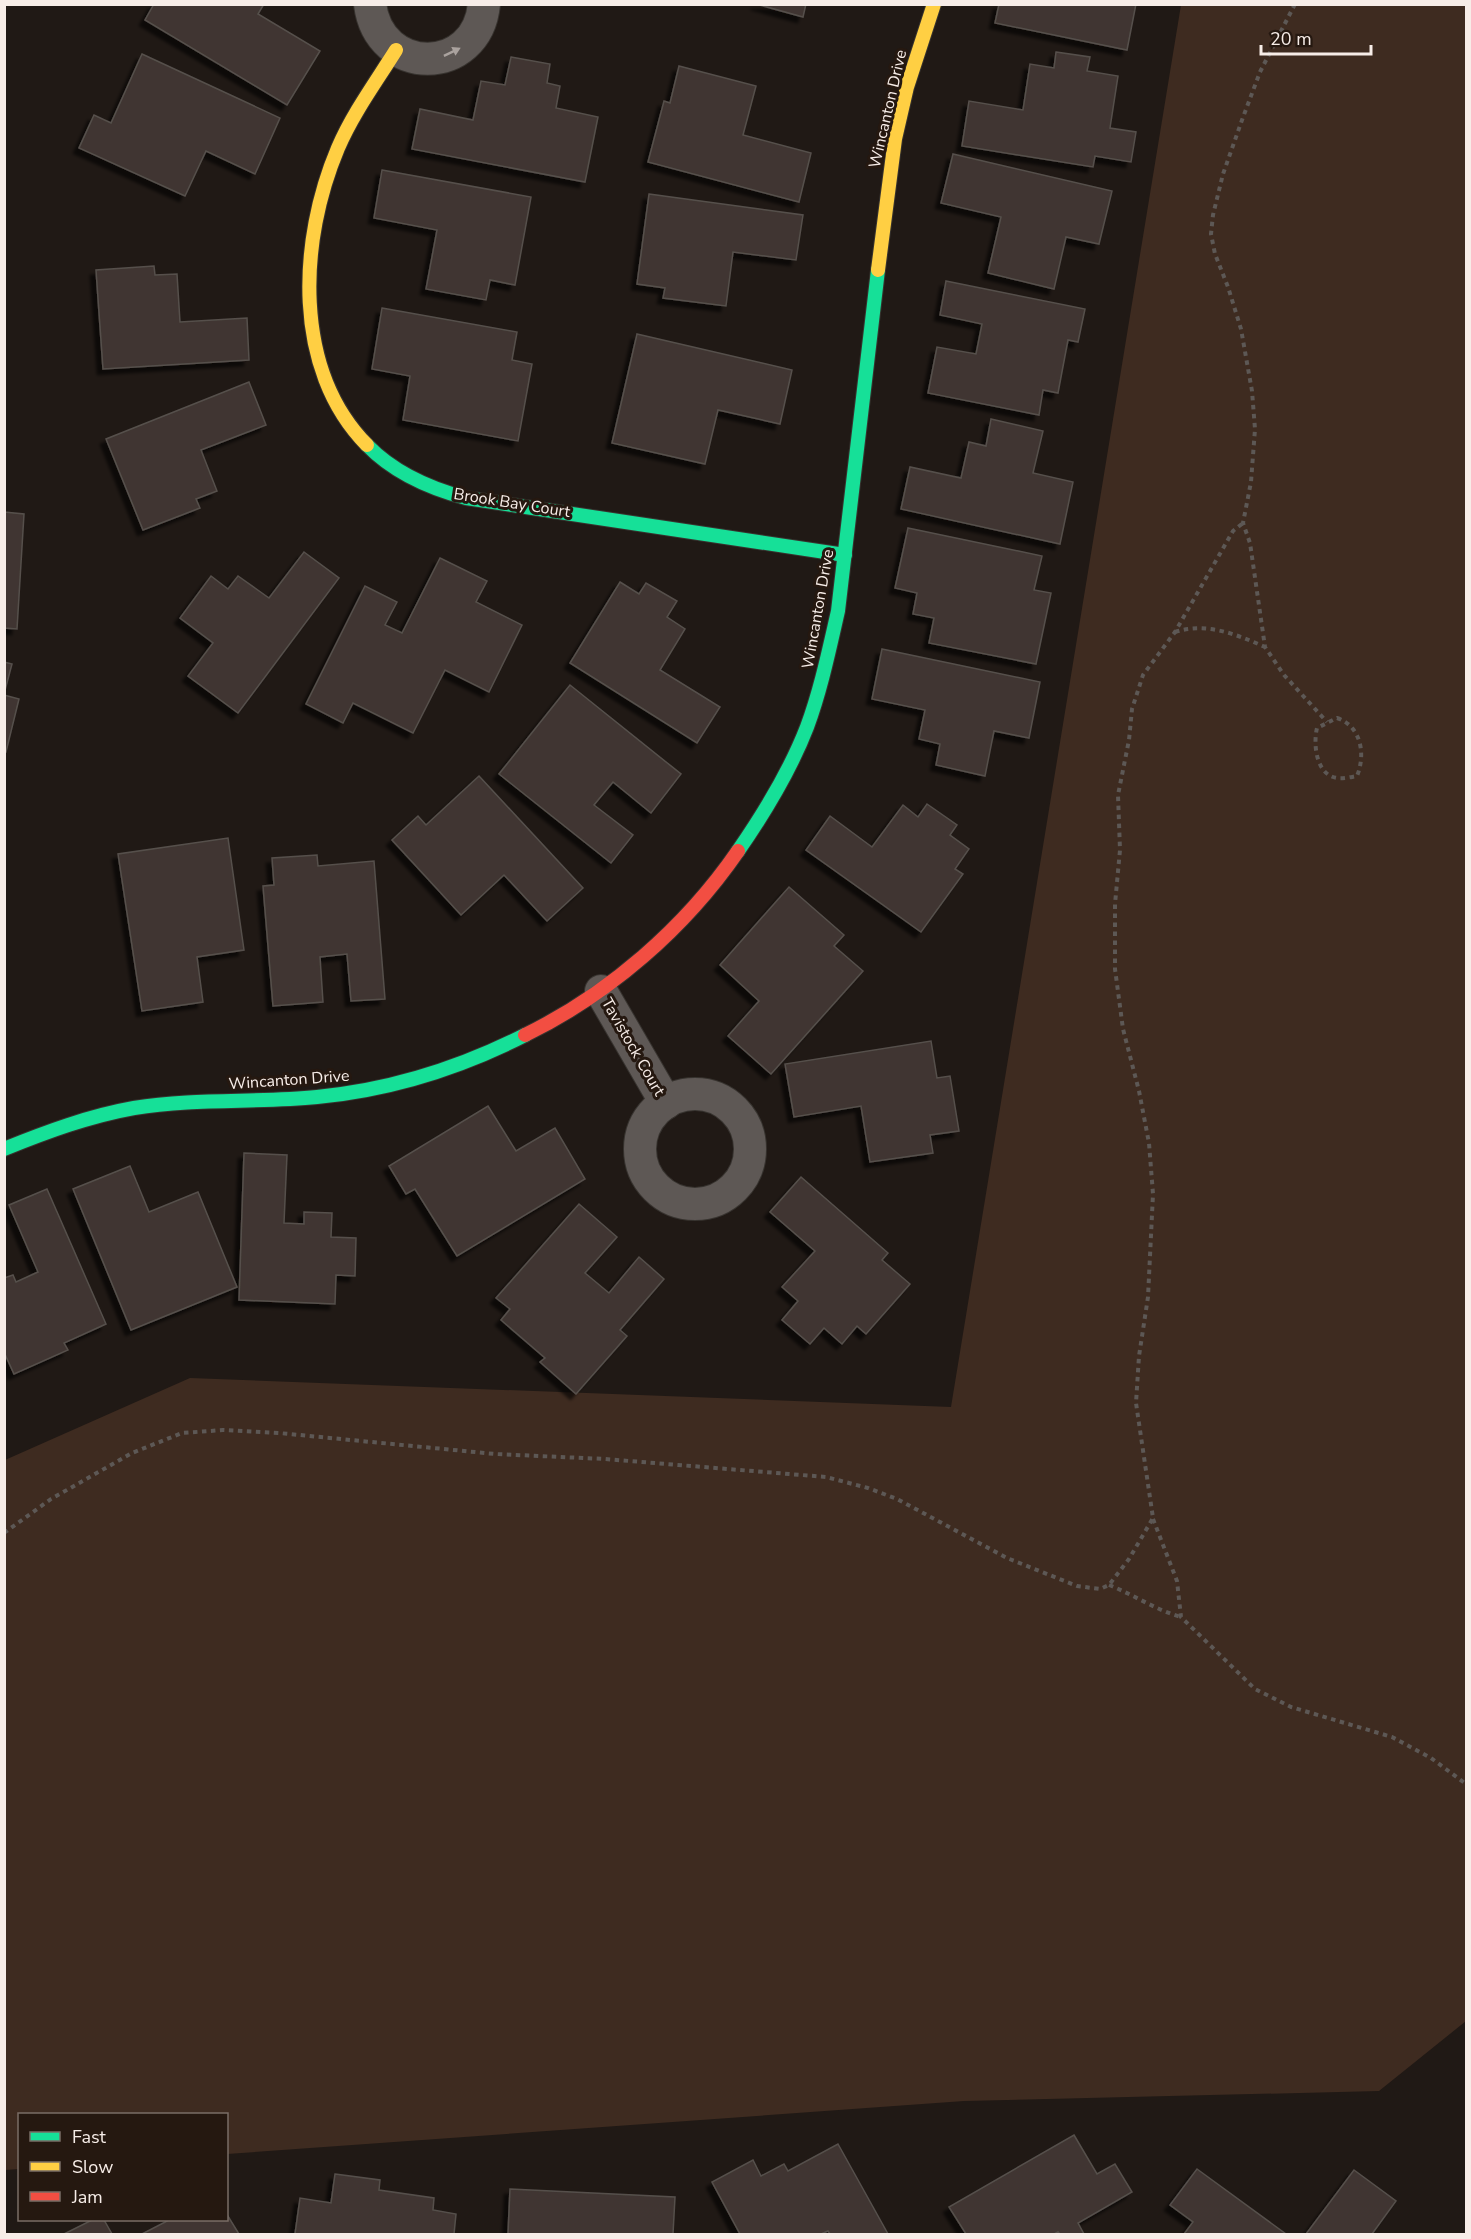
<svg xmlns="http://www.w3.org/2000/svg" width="1471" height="2239" viewBox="0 0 1471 2239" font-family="'Nunito Sans',sans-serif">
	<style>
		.green { fill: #3e2b20 }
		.building { fill: #3f3631; stroke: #56504c; stroke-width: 1.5; filter: url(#shadow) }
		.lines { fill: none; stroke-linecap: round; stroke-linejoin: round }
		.street-casing { stroke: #37332f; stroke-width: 34 }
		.fast-casing { stroke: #37332f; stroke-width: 16 }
		.slow-casing { stroke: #37332f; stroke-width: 16 }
		.jam-casing { stroke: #37332f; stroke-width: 16 }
		.path { stroke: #5d5855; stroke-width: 4; stroke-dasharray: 4.5 4.5; stroke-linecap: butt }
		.street { stroke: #5e5855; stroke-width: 32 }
		.fast { stroke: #16e098; stroke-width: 14 }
		.slow { stroke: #ffcf43; stroke-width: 14 }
		.jam { stroke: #f24e42; stroke-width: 14 }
		.oneway { fill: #aaa29e }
		.labels { text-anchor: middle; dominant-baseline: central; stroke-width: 6; stroke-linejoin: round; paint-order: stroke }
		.street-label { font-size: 16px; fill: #f7ede8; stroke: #251810 }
	</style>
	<defs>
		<filter id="shadow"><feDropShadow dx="-5.5" dy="5.5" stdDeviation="1.5" flood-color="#0009"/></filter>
	</defs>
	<rect width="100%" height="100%" fill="#201915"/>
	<polygon class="green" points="1181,5 1466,5 1466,2021 1379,2091 964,2101 227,2154 226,2114 20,2114 19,2169 5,2170 5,1460 190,1378 951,1407"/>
	<g class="building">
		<polygon points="154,4 264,4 258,14 320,51 287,105 145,20"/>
		<polygon points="756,4 806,4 803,17"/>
		<polygon points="999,4 1136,4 1127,50 995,23"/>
		<polygon points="1056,52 1090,57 1087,71 1118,76 1110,128 1136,132 1131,162 1095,156 1093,167 962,146 969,101 1023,110 1030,64 1054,68"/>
		<polygon points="142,54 280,118 255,174 206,151 185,196 79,148 94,115 111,123"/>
		<polygon points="511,57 550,64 547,83 560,86 556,108 598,117 585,182 412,149 420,109 473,120 481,81 505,85"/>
		<polygon points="679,66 756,86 743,135 811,153 799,202 648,162 664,101 670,103"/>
		<polygon points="953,154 1112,191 1099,244 1066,237 1054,289 988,273 1001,217 941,203"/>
		<polygon points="382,170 531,197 515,285 490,280 486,300 426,289 437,230 374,218"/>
		<polygon points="649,194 803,215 796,260 733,252 726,306 663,298 665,288 637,284"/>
		<polygon points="154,266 155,275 177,274 180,322 247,318 249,360 103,369 96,270"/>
		<polygon points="946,281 1085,309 1078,342 1068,340 1058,393 1043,390 1039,415 928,393 937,347 976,354 982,324 940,315"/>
		<polygon points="382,308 517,332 512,360 532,364 518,441 403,420 410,376 372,369"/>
		<polygon points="637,334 792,370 780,424 718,410 705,464 612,443"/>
		<polygon points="249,382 266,425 201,450 217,491 196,499 200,508 143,530 106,439"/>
		<polygon points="991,419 1043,431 1033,473 1073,482 1060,544 901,509 910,467 961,478 969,442 986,446"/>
		<polygon points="4,512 24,514 17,629 4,628"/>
		<polygon points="908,528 1042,556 1034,590 1051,593 1036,664 929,643 934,618 913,614 917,593 895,588"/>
		<polygon points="304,552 339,578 238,713 188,676 213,643 180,618 211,576 228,589 238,576 269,598"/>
		<polygon points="440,558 487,581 476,602 522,625 489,692 445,670 413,733 353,703 343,723 306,704 365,586 397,602 385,625 402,633"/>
		<polygon points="620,582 639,594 646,583 677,601 667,617 685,629 660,670 720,707 697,743 570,663"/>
		<polygon points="882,649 1040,682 1029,738 994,731 985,776 936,765 940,744 919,739 925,710 872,699"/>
		<polygon points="4,662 12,664 4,694"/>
		<polygon points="570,685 681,774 651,813 613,782 594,805 633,835 611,863 499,774"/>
		<polygon points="4,695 19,699 6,752 4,751"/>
		<polygon points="479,776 583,888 547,921 504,875 461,915 392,840 418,816 426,825"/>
		<polygon points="927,804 957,825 950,835 969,849 955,869 963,874 921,932 806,850 830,816 872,847 903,805 918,817"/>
		<polygon points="228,838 244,950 197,957 203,1002 142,1011 118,854"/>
		<polygon points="317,855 318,866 374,861 385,999 351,1001 347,954 320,957 323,1002 273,1006 263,886 274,885 272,858"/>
		<polygon points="789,887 844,935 834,946 863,971 771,1074 728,1036 759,1001 720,965"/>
		<polygon points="931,1041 937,1078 950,1076 959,1131 930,1135 933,1153 870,1162 861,1106 794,1117 785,1064"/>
		<polygon points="488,1106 516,1151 555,1128 585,1179 457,1256 415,1189 406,1194 389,1166"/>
		<polygon points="244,1153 287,1155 284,1223 304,1224 304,1212 332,1213 331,1237 356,1238 355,1276 336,1275 335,1304 239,1300"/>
		<polygon points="130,1166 149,1212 198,1192 237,1287 131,1330 73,1189"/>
		<polygon points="801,1177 888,1253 882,1260 910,1284 866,1334 857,1326 842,1344 824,1328 810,1344 782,1320 798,1301 782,1287 815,1251 770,1212"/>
		<polygon points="47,1189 106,1324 64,1343 68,1350 14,1374 4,1352 4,1278 13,1275 16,1282 38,1272 9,1205"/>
		<polygon points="579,1204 617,1237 585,1273 609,1293 639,1257 664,1279 620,1330 627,1336 576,1394 540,1362 545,1358 501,1320 510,1309 496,1298"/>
		<polygon points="1074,2135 1097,2174 1115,2164 1132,2192 1078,2223 1084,2234 1060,2234 1058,2232 1054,2234 966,2234 949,2207"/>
		<polygon points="838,2144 888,2234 830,2234 828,2231 821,2234 740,2234 712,2182 753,2160 761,2176 784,2164 788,2171"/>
		<polygon points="1197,2169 1286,2234 1184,2234 1193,2222 1170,2205"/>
		<polygon points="1354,2170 1396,2201 1372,2234 1306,2234"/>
		<polygon points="335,2174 380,2180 379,2190 434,2198 433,2210 456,2214 454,2234 295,2234 300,2198 331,2203"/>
		<polygon points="510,2189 675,2197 673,2234 508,2234"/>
		<polygon points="226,2213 239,2234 142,2234 169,2220 226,2220"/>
		<polygon points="92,2220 104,2220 112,2234 64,2234"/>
	</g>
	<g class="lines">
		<defs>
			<g id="street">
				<path d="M370,4c9,73 107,73 114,0"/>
				<polyline points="601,991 666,1103"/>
				<circle cx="695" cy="1149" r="55"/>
			</g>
			<g id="fast">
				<path d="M367,445c27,28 61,43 99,53l379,57"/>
				<path d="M738,851c27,-39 52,-80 69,-124 14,-38 22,-77 31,-116l40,-341"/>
				<path d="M4,1149c42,-17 85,-33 130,-41 61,-10 122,-5 183,-11 73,-7 143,-29 208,-62"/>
			</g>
			<g id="slow">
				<polyline points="878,270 895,139 907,87 934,4"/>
				<path d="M367,445c-75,-76 -68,-205 -29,-297 15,-35 38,-66 58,-98"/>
			</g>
			<path id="jam" d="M525,1035c84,-41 160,-107 213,-184"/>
		</defs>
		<use href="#street" class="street-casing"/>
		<use href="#fast" class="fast-casing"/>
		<use href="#slow" class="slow-casing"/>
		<use href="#jam" class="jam-casing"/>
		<g class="path">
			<polyline points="1295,4 1260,72 1242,120 1223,174 1213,215 1211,234 1215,254 1228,287 1241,329 1252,391 1255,429 1251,482 1243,523 1250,543 1265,647 1284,675 1327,722"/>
			<path d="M1175,632c31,-10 61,2 90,15"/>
			<path d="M1337,718c24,8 29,36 20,58 -6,1 -14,3 -20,2 -21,-3 -24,-34 -20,-50z"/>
			<polyline points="1153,1519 1177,1581 1181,1617 1255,1689 1291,1707 1392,1737 1431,1758 1466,1784"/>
			<polyline points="4,1533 51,1499 132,1453 182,1433 223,1430 279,1433 495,1454 605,1459 826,1477 868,1488 897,1499 1007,1558 1077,1586 1100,1589 1109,1585 1129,1559 1153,1518 1136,1403 1139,1356 1148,1297 1153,1194 1149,1143 1139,1091 1123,1029 1115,969 1115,904 1120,850 1118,795 1129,740 1132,709 1143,675 1175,632 1233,531 1243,523"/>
			<path d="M1109,1585c25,10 47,25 72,32"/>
		</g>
		<use href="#street" class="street"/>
		<use href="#fast" class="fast"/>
		<use href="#slow" class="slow"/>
		<use href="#jam" class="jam"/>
	</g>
	<defs><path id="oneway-solid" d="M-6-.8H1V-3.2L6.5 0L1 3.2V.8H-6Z" transform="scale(1.5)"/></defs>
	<use class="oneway" href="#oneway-solid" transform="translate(452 52) rotate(-26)"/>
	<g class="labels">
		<g class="street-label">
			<text transform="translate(888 109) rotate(-77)">Wincanton Drive</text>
			<text transform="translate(512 503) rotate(9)">Brook Bay Court</text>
			<text transform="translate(818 609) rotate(-80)">Wincanton Drive</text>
			<text transform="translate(633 1047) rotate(60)">Tavistock Court</text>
			<text transform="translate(289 1080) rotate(-4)">Wincanton Drive</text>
		</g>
	</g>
	<rect width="1471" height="2239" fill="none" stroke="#f7ede8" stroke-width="12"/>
	<rect x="18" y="2113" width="210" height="108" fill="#251810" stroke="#796d66" stroke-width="1.5"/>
	<rect x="30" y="2132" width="30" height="9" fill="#16e098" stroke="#796d66" stroke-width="1.5"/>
	<text x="72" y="2143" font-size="18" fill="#f7ede8">Fast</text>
	<rect x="30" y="2162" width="30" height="9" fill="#ffcf43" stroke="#796d66" stroke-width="1.5"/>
	<text x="72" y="2173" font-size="18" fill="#f7ede8">Slow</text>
	<rect x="30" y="2192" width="30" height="9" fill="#f24e42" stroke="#796d66" stroke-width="1.5"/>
	<text x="72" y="2203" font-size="18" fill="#f7ede8">Jam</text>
	<path d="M1261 45v9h110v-9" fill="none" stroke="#f7ede8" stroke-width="3"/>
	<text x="1270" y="45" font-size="18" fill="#f7ede8" stroke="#251810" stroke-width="4.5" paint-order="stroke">20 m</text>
</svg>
